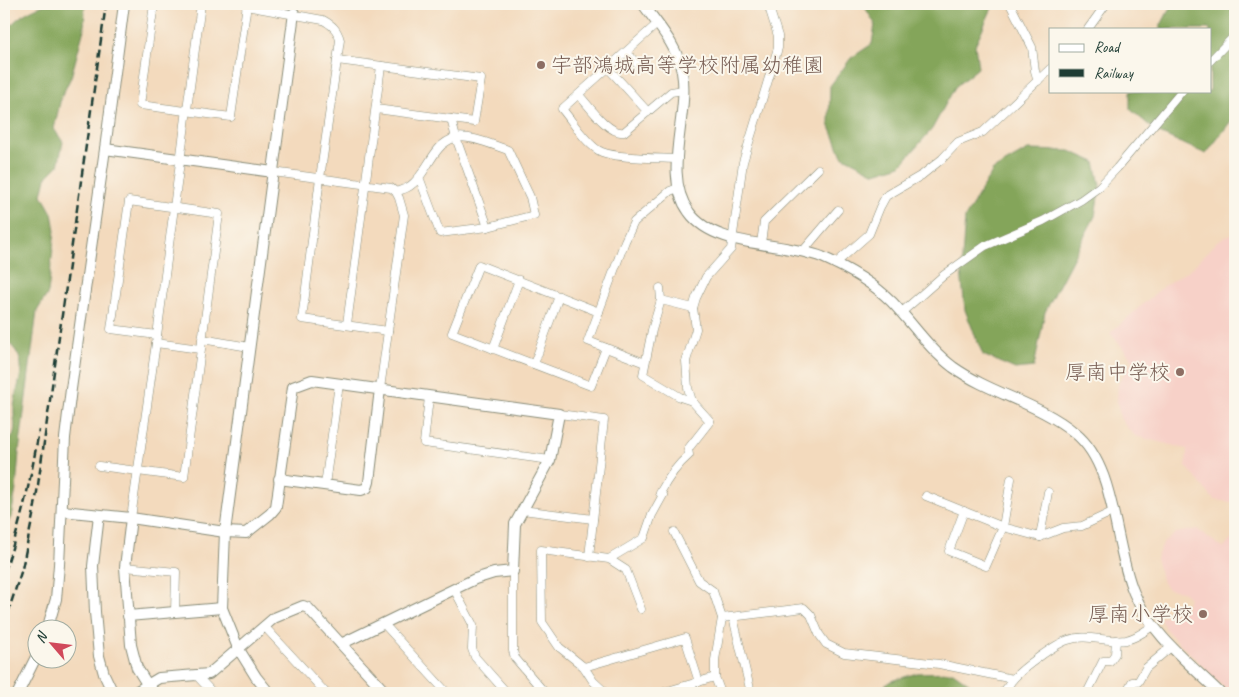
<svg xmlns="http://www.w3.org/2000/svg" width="1239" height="697" viewBox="0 0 1239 697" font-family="Caveat,'Klee One',sans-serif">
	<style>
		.built { fill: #f7d1c8 }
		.forest { fill: #84a55a; stroke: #527147 }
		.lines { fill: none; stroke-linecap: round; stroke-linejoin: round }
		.minor-casing { stroke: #898c78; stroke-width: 9 }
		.tertiary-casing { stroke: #898c78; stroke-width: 12 }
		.minor { stroke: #fff; stroke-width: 8 }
		.tertiary { stroke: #fff; stroke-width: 10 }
		.rail { stroke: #1f3d34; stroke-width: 2.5; stroke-dasharray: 8 4; stroke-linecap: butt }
		.education-dot { fill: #8d6e63; stroke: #fbf7ec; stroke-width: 2 }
		.labels { text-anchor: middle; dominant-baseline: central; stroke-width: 4; stroke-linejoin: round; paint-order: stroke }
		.education-label { font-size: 21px; fill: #785e54; stroke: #fbf7ec; text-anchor: end }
	</style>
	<rect width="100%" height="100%" fill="#fbf7ec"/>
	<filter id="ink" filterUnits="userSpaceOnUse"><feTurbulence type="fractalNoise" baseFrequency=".02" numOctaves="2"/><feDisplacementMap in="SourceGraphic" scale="10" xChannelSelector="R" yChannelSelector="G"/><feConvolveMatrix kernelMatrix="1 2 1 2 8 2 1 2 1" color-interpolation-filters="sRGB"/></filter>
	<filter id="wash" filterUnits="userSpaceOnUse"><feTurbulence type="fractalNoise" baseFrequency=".0096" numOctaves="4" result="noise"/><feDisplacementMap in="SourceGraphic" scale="20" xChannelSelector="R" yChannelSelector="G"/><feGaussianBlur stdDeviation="1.12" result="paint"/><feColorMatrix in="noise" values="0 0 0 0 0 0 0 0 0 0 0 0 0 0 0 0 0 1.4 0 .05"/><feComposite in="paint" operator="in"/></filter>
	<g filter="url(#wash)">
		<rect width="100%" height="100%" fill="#f3dabd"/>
		<g class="built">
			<polygon points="1235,232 1235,504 1232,502 1214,500 1186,466 1187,449 1135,436 1125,425 1120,418 1117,401 1118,384 1133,360 1110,333 1165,285 1192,268 1217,241"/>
			<polygon points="1197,529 1223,548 1235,536 1235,693 1231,693 1223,686 1167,631 1159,618 1184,610 1189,598 1182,591 1168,589 1163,583 1156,558 1164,542 1176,533"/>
		</g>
		<g class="forest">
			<path d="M46,4h39l-1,25 -13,48 -10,21 -7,31 9,13 -5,24 -12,12 -4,17 10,18 3,17 -7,63 -11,18 -18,141 -3,37 -5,28 -7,13v-83c16,-15 9,-22 10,-40 3,-28 19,-46 -10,-68v-303c8,-17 25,-26 42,-32z"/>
			<polygon points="863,4 991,4 992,8 975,45 978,68 955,87 932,129 901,165 875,173 842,156 829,124 830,86 851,58 872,44 875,24"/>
			<polygon points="1172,4 1235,4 1235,120 1231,121 1206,154 1157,132 1130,109 1130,91 1210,91 1210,29 1159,29"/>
			<polygon points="1028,150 1070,151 1095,162 1100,185 1095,216 1045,312 1034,367 1015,369 983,355 965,310 961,271 965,218 993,170"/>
			<polygon points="953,672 970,684 972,693 877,693 889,682 917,673"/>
		</g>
	</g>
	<g filter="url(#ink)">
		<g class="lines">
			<defs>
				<g id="minor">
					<polyline points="154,4 140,105 231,117 247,4"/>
					<polyline points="1010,4 1032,47 1035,71 1038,81"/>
					<path d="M246,6l77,14c9,5 14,9 17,20l-20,138 -18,141 86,12"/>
					<path d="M657,24l-95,85c11,13 22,32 36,41 13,9 62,8 80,9"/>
					<polyline points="1088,29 1106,4"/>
					<polyline points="626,52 640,67"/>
					<polyline points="337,60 481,79 474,122 376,109"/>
					<polyline points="1210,61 1235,35"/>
					<polyline points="608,68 648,112"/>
					<path d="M579,95c10,11 30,40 45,37l47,-40 12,-2"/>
					<polyline points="451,119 456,138 488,227"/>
					<polyline points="273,172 391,188 396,192 399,198 404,215 380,389"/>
					<path d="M396,192c4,-2 10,-3 14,-6 18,-12 22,-42 45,-48 13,-4 40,8 53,12l22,47 4,18 -46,12 -48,6 -21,-56"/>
					<polyline points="761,243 764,222 818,169"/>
					<polyline points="803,251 838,210"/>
					<polyline points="835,264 869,234 880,207 886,196 922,175 942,159 958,142 983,132 1050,69"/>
					<polyline points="660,288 661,300 652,330 643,375 680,397 692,401"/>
					<polyline points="661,300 693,308"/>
					<polyline points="599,312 479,265 452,333 591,386 606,348"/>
					<polyline points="902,312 944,275 985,246 1043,221 1081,200 1099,187 1117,168 1182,91"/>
					<polyline points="347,324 381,66"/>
					<polyline points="202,339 249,347"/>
					<polyline points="156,343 200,349"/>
					<polyline points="493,349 519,280"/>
					<polyline points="645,363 588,341 625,241 634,222 670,191 678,188"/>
					<polyline points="534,364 559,296"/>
					<polyline points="429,397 424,443 550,460"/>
					<polyline points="559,414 604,420 589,557"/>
					<polyline points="99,466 184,477 219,214 129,201 111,329 157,335"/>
					<polyline points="325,485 339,384"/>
					<polyline points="926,496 1003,527 1040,537 1063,528 1082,526 1112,512"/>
					<polyline points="522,510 593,519"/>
					<polyline points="964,511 949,551 986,566 1003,527 1011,479"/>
					<polyline points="131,518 156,343 201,4"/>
					<polyline points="674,532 699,581 713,591 722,618 715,660 715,677 721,693"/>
					<polyline points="1040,537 1048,492"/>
					<path d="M609,559l35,-21 8,-23 11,-20 -3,-2c8,-15 16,-27 29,-38l-1,-6 22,-28 -18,-20 -4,-13 -2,-27 10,-32 -3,-21 3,-10 10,-21 25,-28 12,-87 35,-114v-12l-10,-32"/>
					<polyline points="125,567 176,572 175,612"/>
					<polyline points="513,571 513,651 515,658 545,693"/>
					<polyline points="454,589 473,625 472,649 475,657 507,693"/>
					<polyline points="733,617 751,693"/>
					<polyline points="722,618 804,608 811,615 819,634 826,644 844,653 939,664 1013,679"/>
					<polyline points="383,623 447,693"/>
					<polyline points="264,626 326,693"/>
					<polyline points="584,667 685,638 699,682"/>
					<polyline points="196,675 213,693"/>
					<polyline points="367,693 377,683"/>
					<polyline points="606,693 593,681 584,667 559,647 542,622 541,550 609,559 626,570 641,609"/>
					<polyline points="661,693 715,677"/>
					<path d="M1002,693c6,-4 7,-10 12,-15 9,-10 41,-34 54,-38 19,-7 39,3 58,0 11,-2 19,-9 28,-15"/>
					<polyline points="1087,693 1103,661 1110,661 1115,654 1116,640"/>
					<polyline points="1126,693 1132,682 1138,682 1146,668 1172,646"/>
				</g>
				<g id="tertiary">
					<path d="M643,4c15,21 34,41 39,68 8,43 -21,102 7,140 26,37 93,29 133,45 25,11 51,26 70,45 21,22 37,47 61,65 38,27 86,36 122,66 42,34 38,111 59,160 17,41 55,70 86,100"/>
					<polyline points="105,149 273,172"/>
					<polyline points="279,479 361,490 367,488 369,482 380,389"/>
					<polyline points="62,511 131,518 225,532 246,533 270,514 276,507 293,387 312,380 559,414 550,460 515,524 513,571 494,573 475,579 341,644"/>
					<polyline points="99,515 93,566 95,612 99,656 104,674 113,693"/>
					<polyline points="131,518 125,567 131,645 137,668 147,684 155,693"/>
					<polyline points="128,616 222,608"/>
					<polyline points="47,630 56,599 59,565 65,438 71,389 105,149 124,4"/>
					<polyline points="18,693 38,653"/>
					<polyline points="134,693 159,678 209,674 274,618 303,606 308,608 386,693"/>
					<polyline points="269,693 256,677 238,648 222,608 225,532 294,13"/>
				</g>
			</defs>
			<use href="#minor" class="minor-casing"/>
			<use href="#tertiary" class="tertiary-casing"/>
			<use href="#minor" class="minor"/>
			<use href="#tertiary" class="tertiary"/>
			<g class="rail">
				<path d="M4,573c16,-47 27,-93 35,-143"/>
				<polyline points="4,625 22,569 35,506 106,4"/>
			</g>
		</g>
	</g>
	<g class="education-dot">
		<circle cx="541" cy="65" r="5"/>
		<circle cx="1180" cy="372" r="5"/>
		<circle cx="1203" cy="614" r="5"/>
	</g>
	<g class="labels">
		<g class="education-label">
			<text x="551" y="65" text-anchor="start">宇部鴻城高等学校附属幼稚園</text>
			<text x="1170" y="372">厚南中学校</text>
			<text x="1193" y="614">厚南小学校</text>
		</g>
	</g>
	<rect width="1239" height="697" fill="none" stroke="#fbf7ec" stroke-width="20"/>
	<rect x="1049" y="28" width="162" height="65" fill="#fbf7ec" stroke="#a3ada2"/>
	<rect x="1059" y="44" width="25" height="8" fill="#ffffff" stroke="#a3ada2"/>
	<text x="1094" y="52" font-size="15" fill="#1f3d34">Road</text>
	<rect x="1059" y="69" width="25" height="8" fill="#1f3d34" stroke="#a3ada2"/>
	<text x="1094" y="78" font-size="15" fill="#1f3d34">Railway</text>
	<g transform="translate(52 644) rotate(298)"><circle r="24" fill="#fbf7ec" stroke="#a3ada2"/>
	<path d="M0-4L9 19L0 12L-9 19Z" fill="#d1495b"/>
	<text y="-8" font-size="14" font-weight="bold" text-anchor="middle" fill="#1f3d34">N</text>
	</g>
</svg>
